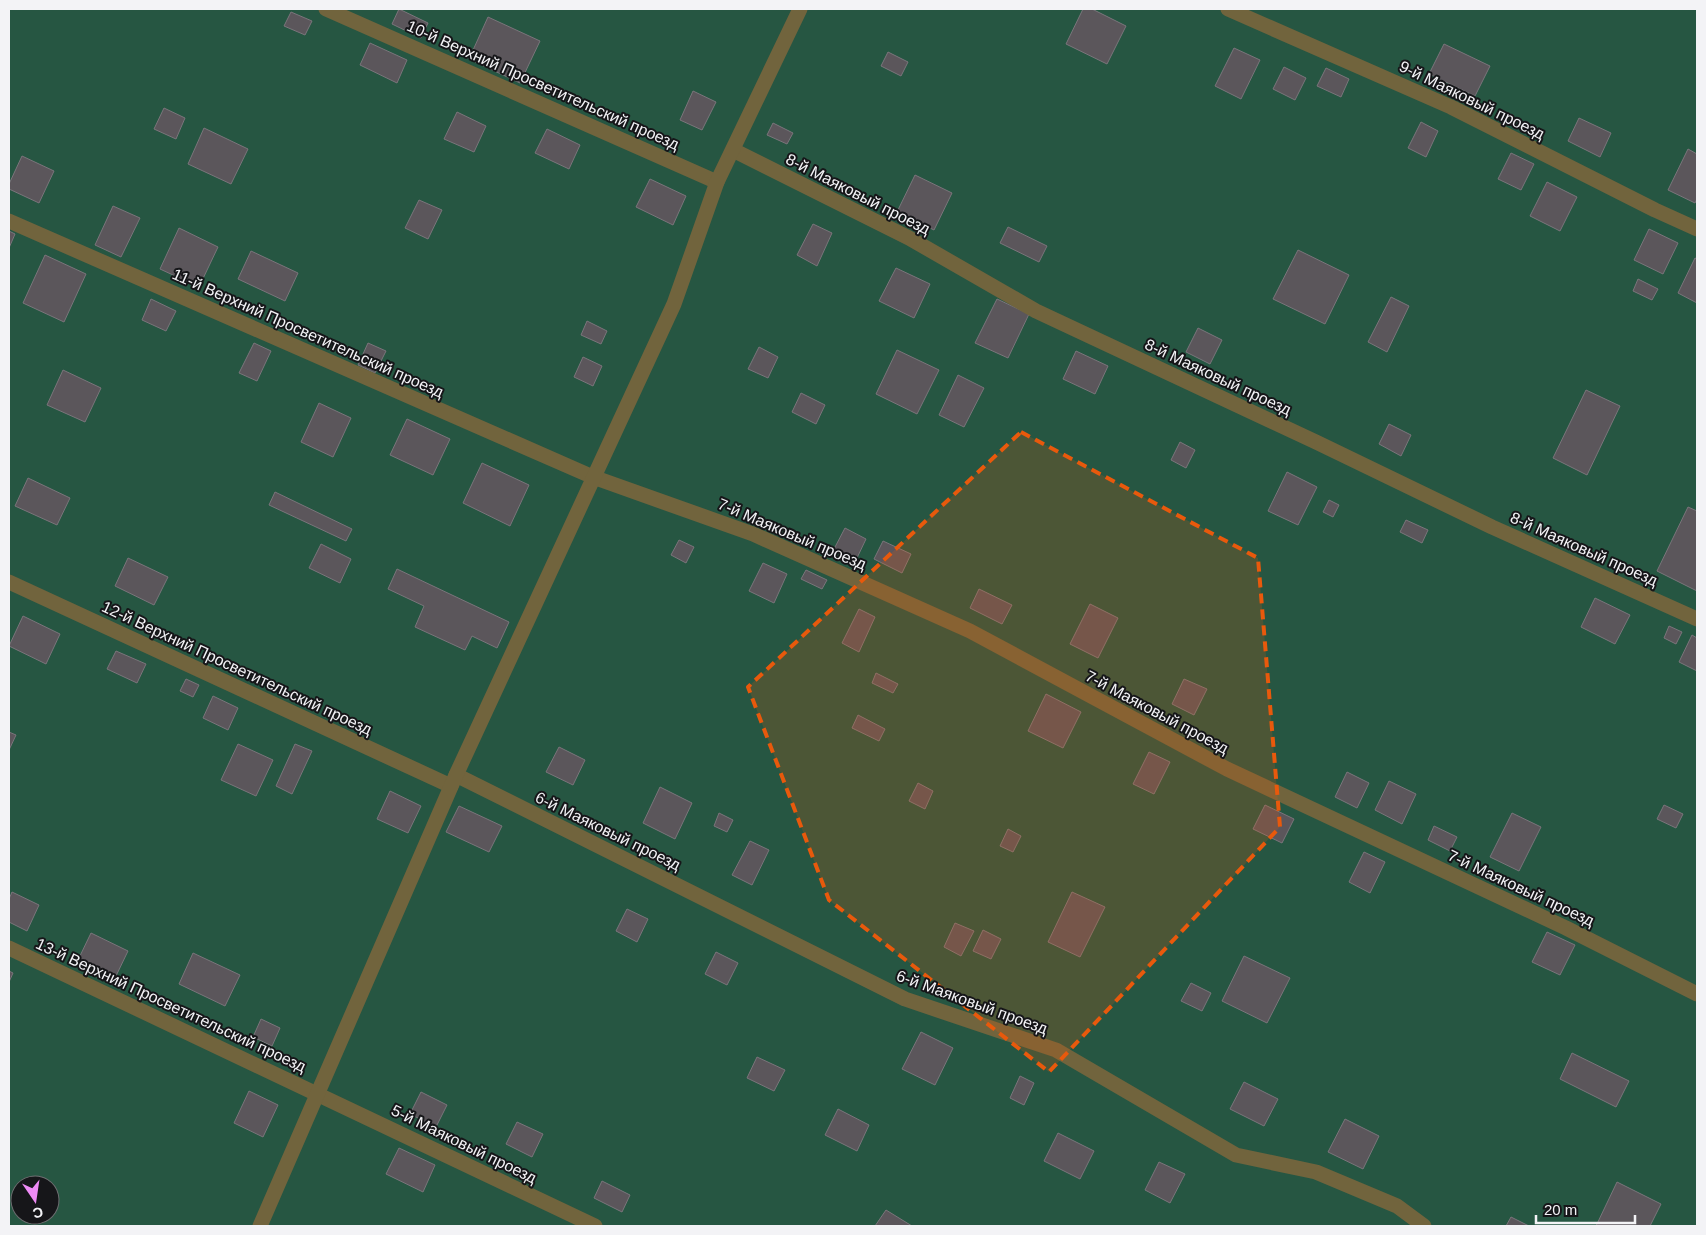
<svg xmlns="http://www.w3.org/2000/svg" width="1706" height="1235" viewBox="0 0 1706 1235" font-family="Arial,sans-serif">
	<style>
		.green { fill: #265642; fill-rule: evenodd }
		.building { fill: #5b565b; stroke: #7a757b }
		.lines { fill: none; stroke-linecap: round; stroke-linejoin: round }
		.minor { stroke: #71643d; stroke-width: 15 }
		.marked { fill: #e8590c; fill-opacity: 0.2; stroke: #e8590c; stroke-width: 4; stroke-dasharray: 10 6; stroke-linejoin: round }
		.labels { text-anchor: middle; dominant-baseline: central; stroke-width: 4; stroke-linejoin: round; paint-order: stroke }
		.street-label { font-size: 16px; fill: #f3f3f6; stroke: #161619 }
	</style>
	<rect width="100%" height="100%" fill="#2e2e34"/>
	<path class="green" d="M9,9h1688v1217h-1688zM20,1185h30v30h-30z"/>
	<g class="building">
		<polygon points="399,9 428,23 421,38 392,24"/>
		<polygon points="1083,9 1092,9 1126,26 1107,64 1066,44"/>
		<polygon points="291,12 312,21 305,35 284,26"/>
		<polygon points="488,17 540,41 520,83 469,59"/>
		<polygon points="370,43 407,60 397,83 360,65"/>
		<polygon points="1444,44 1490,66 1475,96 1429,74"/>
		<polygon points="1234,48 1260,60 1241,99 1215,86"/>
		<polygon points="888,52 908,62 901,76 881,66"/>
		<polygon points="1284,67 1306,78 1295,100 1273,89"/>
		<polygon points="1326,68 1349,79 1341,97 1317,86"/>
		<polygon points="693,91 716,102 702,130 680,120"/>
		<polygon points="164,108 185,118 176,139 154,129"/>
		<polygon points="457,112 486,126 474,152 444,139"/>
		<polygon points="1579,118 1611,133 1600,157 1568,141"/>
		<polygon points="1421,122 1438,131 1426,157 1408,148"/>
		<polygon points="773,123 793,133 787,144 767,135"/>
		<polygon points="204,128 248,149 231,184 188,164"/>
		<polygon points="547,129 580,145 569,169 535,153"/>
		<polygon points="1688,149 1697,154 1697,199 1695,203 1668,190"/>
		<polygon points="1511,153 1534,164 1521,190 1498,179"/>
		<polygon points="22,156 54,171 39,203 9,189 9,184"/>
		<polygon points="915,175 952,193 934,230 897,212"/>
		<polygon points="650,179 686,196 673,225 636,207"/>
		<polygon points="1547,182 1577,197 1560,231 1530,216"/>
		<polygon points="419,200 442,210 428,239 405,228"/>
		<polygon points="113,206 140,218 121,257 95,245"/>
		<polygon points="813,224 832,233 817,266 797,255"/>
		<polygon points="1008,227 1047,246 1039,262 1000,243"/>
		<polygon points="179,228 218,247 199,287 160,269"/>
		<polygon points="1649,229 1678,243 1663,274 1634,260"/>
		<polygon points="9,231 15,234 9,248"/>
		<polygon points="1298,250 1349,275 1325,324 1273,299"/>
		<polygon points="251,251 298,273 285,301 238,279"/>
		<polygon points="45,255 86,274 64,322 23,303"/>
		<polygon points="1695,258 1697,259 1697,303 1678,293"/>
		<polygon points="896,268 930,284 914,318 879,301"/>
		<polygon points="1638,279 1658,289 1652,300 1633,291"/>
		<polygon points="1391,297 1409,306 1387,352 1368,342"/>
		<polygon points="151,299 176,311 166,331 142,320"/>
		<polygon points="997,299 1029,314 1008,358 975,343"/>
		<polygon points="587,321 607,331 601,344 581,335"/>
		<polygon points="1198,328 1222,340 1210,364 1186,352"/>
		<polygon points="254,343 271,351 257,381 239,373"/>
		<polygon points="368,343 386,351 375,373 358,365"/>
		<polygon points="759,347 778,357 768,378 748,369"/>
		<polygon points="897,350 939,370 917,414 876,394"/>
		<polygon points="1076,351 1108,366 1095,394 1063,379"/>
		<polygon points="583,357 602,366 593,386 574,377"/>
		<polygon points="63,370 101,388 85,422 47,405"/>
		<polygon points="958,375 984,388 964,427 939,415"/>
		<polygon points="1586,390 1620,406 1587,475 1553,458"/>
		<polygon points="801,393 825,405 816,424 792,412"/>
		<polygon points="319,403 351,418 333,457 301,442"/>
		<polygon points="407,419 450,439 433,475 390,455"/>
		<polygon points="1389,424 1411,435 1401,456 1379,444"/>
		<polygon points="1180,442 1195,450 1186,468 1171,460"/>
		<polygon points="482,463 529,485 510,526 463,503"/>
		<polygon points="1287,472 1317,487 1298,525 1268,511"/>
		<polygon points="28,478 70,498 57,525 15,506"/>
		<polygon points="275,492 352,529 346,541 269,505"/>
		<polygon points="1329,500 1339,505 1333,517 1323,512"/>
		<polygon points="1688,507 1697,511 1697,591 1657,571"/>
		<polygon points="1406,520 1428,530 1422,543 1400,532"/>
		<polygon points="845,528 866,539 856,560 834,549"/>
		<polygon points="679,540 694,547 686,563 671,555"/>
		<polygon points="883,541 911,554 902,573 874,559"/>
		<polygon points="321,544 351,559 340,583 309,568"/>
		<polygon points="128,558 168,577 154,605 115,586"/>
		<polygon points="763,563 787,574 774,603 749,591"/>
		<polygon points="397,569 509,622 497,648 472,636 465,650 415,627 424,606 388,589"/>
		<polygon points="806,570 827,580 822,589 801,579"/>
		<polygon points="979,589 1012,605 1002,624 970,608"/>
		<polygon points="1595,598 1630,615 1615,644 1581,627"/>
		<polygon points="1090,604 1118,618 1098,658 1070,644"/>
		<polygon points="859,609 875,617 859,652 842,643"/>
		<polygon points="23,616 60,634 46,664 9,646"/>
		<polygon points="1669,626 1682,632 1676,644 1664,638"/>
		<polygon points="1692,635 1697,638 1697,671 1679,662"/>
		<polygon points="116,651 146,664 137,683 107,669"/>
		<polygon points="876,673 898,684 893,693 872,683"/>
		<polygon points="186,679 199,685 193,697 180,691"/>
		<polygon points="1184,679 1207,689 1194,715 1172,704"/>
		<polygon points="1046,694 1081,712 1063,748 1028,731"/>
		<polygon points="213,696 238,708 228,730 203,718"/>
		<polygon points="858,715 885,729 879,741 852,728"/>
		<polygon points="9,732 16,735 9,750"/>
		<polygon points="238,744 273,760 256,796 221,780"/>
		<polygon points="295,744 312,751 292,794 276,786"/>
		<polygon points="559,747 585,760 573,785 546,772"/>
		<polygon points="1149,752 1170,762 1154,794 1133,784"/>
		<polygon points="1347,772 1369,783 1357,808 1335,797"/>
		<polygon points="1389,781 1416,794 1402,824 1375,810"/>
		<polygon points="918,783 933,791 925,809 909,801"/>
		<polygon points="660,787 692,803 675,839 643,823"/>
		<polygon points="390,791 421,806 408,833 377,819"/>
		<polygon points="1265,805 1294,819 1282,843 1253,829"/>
		<polygon points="1664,805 1683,814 1676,828 1657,819"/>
		<polygon points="459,806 502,826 489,852 446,832"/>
		<polygon points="719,813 733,820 727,832 714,826"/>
		<polygon points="1512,813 1541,827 1519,871 1490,857"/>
		<polygon points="1434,826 1457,837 1450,851 1428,840"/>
		<polygon points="1008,829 1021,836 1013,852 1000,846"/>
		<polygon points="750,841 769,850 752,885 732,875"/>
		<polygon points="1364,852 1385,862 1370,893 1349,882"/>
		<polygon points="12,892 39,905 27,931 9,922 9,899"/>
		<polygon points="1072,892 1105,907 1080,957 1048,942"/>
		<polygon points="627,909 648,919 637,942 616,931"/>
		<polygon points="955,923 974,931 961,956 944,947"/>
		<polygon points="983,930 1001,939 991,959 973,951"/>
		<polygon points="1547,932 1575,945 1560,975 1532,962"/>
		<polygon points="91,933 128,951 115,978 78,960"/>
		<polygon points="716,952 738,963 727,985 705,974"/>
		<polygon points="193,953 240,975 225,1006 179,984"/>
		<polygon points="1244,956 1290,978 1267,1023 1222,1001"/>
		<polygon points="9,971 13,973 9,982"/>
		<polygon points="1191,983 1211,993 1202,1011 1181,1001"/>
		<polygon points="261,1019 280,1028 272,1046 253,1037"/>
		<polygon points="921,1032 953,1048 935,1085 902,1069"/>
		<polygon points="1572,1053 1629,1081 1616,1107 1560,1079"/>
		<polygon points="757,1057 785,1070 774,1091 747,1078"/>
		<polygon points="1020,1076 1034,1083 1024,1105 1010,1098"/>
		<polygon points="1244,1082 1278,1099 1264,1126 1230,1109"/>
		<polygon points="249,1091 278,1105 263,1137 234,1123"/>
		<polygon points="421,1092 447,1105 436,1127 410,1114"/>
		<polygon points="838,1109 869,1125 857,1151 825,1135"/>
		<polygon points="1345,1119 1379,1136 1363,1169 1328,1152"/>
		<polygon points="517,1122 543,1134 532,1157 506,1144"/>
		<polygon points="1058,1133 1094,1151 1080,1179 1044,1161"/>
		<polygon points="399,1148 435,1165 423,1192 386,1174"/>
		<polygon points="1159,1162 1185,1174 1170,1203 1145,1190"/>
		<polygon points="602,1181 630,1195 622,1212 594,1198"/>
		<polygon points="1617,1182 1661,1204 1650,1226 1596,1226"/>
		<polygon points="886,1210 912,1226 875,1226"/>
		<polygon points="1511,1217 1529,1226 1506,1226"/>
	</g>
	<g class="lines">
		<g class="minor">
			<polyline points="326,9 717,182"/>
			<polyline points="1228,9 1451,107 1655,210 1697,229"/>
			<polyline points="733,150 909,238 1036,311 1316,442 1492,527 1697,619"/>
			<polyline points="9,221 593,477 753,534 970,631 1227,769 1566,928 1697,994"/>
			<polyline points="9,582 451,786"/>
			<polyline points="456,775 905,999 1056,1050 1236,1155 1316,1172 1397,1206 1424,1226"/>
			<polyline points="9,948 595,1226"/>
			<polyline points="260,1226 456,775 674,304 717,182 800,9"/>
		</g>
	</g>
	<path class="marked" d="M1021,432l237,126 22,269 -231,245 -220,-172 -81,-213z"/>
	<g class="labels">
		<g class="street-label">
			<text transform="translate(543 85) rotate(24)">10-й Верхний Просветительский проезд</text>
			<text transform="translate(1472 100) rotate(26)">9-й Маяковый проезд</text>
			<text transform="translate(858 194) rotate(27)">8-й Маяковый проезд</text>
			<text transform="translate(308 333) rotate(24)">11-й Верхний Просветительский проезд</text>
			<text transform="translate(1218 377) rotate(25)">8-й Маяковый проезд</text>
			<text transform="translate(792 534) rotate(23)">7-й Маяковый проезд</text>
			<text transform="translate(1584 549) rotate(24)">8-й Маяковый проезд</text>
			<text transform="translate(237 668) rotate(25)">12-й Верхний Просветительский проезд</text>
			<text transform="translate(1157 712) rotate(28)">7-й Маяковый проезд</text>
			<text transform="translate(608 831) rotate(26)">6-й Маяковый проезд</text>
			<text transform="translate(1521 888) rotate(25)">7-й Маяковый проезд</text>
			<text transform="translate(972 1002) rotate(20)">6-й Маяковый проезд</text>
			<text transform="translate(171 1005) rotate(25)">13-й Верхний Просветительский проезд</text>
			<text transform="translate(464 1144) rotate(26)">5-й Маяковый проезд</text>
		</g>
	</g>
	<rect width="1706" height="1235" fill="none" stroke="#f3f3f6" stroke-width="20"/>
	<g transform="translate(35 1200) rotate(167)"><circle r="24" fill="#161619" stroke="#6e6e71"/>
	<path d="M0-4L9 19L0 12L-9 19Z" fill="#ef8bf6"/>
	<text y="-8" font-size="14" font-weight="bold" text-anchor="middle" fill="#f3f3f6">С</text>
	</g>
	<path d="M1536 1215v8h99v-8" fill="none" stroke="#f3f3f6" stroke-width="2.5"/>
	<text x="1544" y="1215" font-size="15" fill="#f3f3f6" stroke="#161619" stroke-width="4" paint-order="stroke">20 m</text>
</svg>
